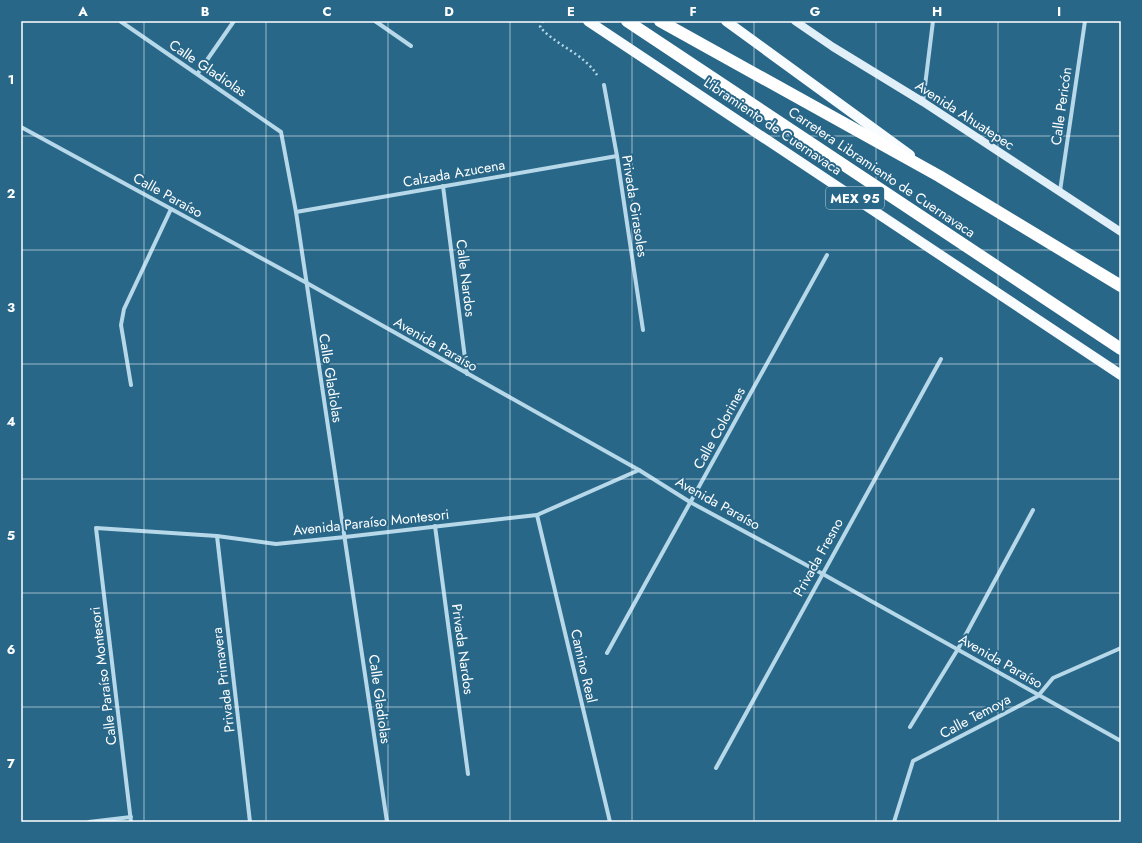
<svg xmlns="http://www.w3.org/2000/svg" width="1142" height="843" viewBox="0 0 1142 843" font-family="Jost,sans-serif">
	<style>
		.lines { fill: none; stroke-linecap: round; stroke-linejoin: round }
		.path { stroke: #b6d8e9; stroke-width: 2.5; stroke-dasharray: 2 3; stroke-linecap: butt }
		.street { stroke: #b6d8e9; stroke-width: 4 }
		.secondary { stroke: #e0eff8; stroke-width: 8 }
		.primary { stroke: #f9fcfe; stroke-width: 10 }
		.highway { stroke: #fff; stroke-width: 12 }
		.grid { fill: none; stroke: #fff; stroke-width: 1; stroke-opacity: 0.55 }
		.labels { text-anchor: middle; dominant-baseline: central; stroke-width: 4; stroke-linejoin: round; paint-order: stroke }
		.shield { fill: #296789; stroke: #bfd1dc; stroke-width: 1 }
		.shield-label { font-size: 13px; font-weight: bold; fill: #fff }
		.street-label { font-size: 14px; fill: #fff; stroke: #296789 }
		.neatline { fill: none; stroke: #fff; stroke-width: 1.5 }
		.grid-label { font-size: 13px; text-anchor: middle; font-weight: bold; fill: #fff }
	</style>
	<rect width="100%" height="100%" fill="#296789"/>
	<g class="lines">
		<path class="path" d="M543,21l-3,6c18,20 43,26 57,48"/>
		<g class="street">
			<polyline points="120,21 281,132 296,212 387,822"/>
			<polyline points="375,21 411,46"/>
			<polyline points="198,73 234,21"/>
			<polyline points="604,85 617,156 643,330"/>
			<polyline points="923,102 933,21"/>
			<polyline points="21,127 305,282 639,470 690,502 821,573 1121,741"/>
			<polyline points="443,186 467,374"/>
			<polyline points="1060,191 1085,21"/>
			<polyline points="296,212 617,156"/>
			<polyline points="131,385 121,325 124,309 171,209"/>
			<polyline points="537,515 610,822"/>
			<polyline points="435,526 468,774"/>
			<polyline points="217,536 250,822"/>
			<polyline points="607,653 827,255"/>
			<polyline points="910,727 958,649 1033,510"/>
			<polyline points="716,768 941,359"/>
			<polyline points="89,822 131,817"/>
			<polyline points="131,822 96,528 217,536 276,544 345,537 537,515 639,470"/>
			<polyline points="894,822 913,761 1038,696 1053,678 1121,648"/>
		</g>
		<polyline class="secondary" points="795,21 833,47 923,102 1121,232"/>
		<g class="primary">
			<polyline points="588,21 1121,375"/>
			<polyline points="726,21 910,155"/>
		</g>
		<g class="highway">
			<polyline points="627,21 1121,349"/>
			<polyline points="660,21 939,176 1121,286"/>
		</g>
	</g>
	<path class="grid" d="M144,21v801M266,21v801M388,21v801M510,21v801M632,21v801M754,21v801M876,21v801M998,21v801M21,136h1100M21,250h1100M21,364h1100M21,479h1100M21,593h1100M21,707h1100"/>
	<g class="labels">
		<rect class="shield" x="826" y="187" width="58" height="22" rx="3"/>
		<g class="shield-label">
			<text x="855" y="198">MEX 95</text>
		</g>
		<g class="street-label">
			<text transform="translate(208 68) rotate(34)">Calle Gladiolas</text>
			<text transform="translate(1061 106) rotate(-82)">Calle Pericón</text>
			<text transform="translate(965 115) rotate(33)">Avenida Ahuatepec</text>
			<text transform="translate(773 126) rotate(34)">Libramiento de Cuernavaca</text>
			<text transform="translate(882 172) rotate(34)">Carretera Libramiento de Cuernavaca</text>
			<text transform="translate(454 173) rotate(-10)">Calzada Azucena</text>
			<text transform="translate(168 195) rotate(29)">Calle Paraíso</text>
			<text transform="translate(635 206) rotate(81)">Privada Girasoles</text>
			<text transform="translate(466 278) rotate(83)">Calle Nardos</text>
			<text transform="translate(436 344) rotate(30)">Avenida Paraíso</text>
			<text transform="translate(331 378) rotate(81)">Calle Gladiolas</text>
			<text transform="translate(719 428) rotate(-61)">Calle Colorines</text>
			<text transform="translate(718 503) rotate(29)">Avenida Paraíso</text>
			<text transform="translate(371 522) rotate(-6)">Avenida Paraíso Montesori</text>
			<text transform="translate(818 557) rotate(-61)">Privada Fresno</text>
			<text transform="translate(463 649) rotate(82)">Privada Nardos</text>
			<text transform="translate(1001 661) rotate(30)">Avenida Paraíso</text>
			<text transform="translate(584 666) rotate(77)">Camino Real</text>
			<text transform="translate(103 676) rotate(-97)">Calle Paraíso Montesori</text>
			<text transform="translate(223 680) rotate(-97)">Privada Primavera</text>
			<text transform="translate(380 699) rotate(82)">Calle Gladiolas</text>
			<text transform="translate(975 716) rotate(-28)">Calle Temoya</text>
		</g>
	</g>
	<rect width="1142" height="843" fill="none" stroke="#296789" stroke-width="44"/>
	<rect x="22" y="22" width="1098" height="799" class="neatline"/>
	<g class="grid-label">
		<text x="83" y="16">A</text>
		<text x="205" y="16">B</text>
		<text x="327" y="16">C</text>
		<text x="449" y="16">D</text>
		<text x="571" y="16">E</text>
		<text x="693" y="16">F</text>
		<text x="815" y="16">G</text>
		<text x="937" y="16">H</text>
		<text x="1059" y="16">I</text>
		<text x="11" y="84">1</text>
		<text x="11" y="198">2</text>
		<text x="11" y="312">3</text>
		<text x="11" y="426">4</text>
		<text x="11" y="540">5</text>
		<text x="11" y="654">6</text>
		<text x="11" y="768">7</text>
	</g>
</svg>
